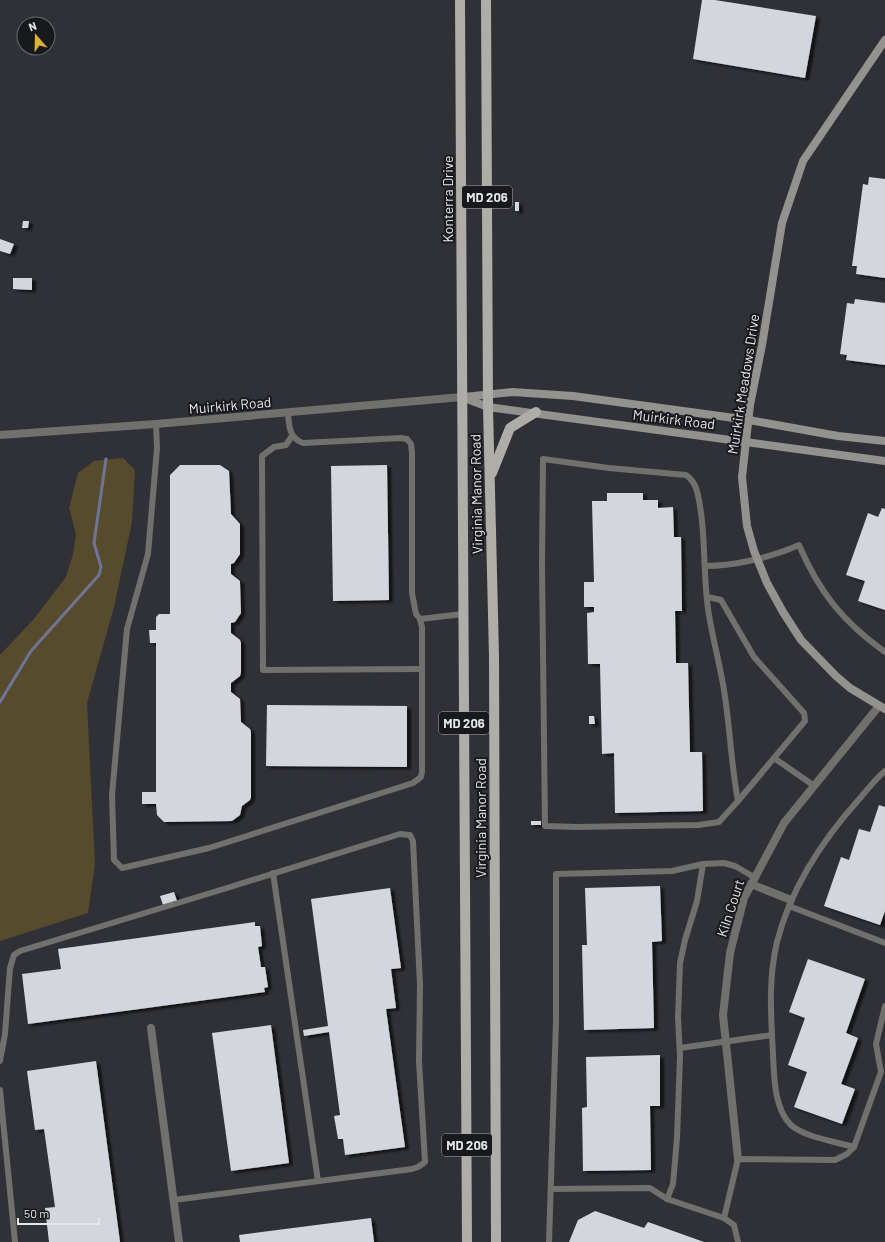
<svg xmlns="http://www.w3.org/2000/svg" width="885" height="1242" viewBox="0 0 885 1242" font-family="Barlow,sans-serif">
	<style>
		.green { fill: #564b2c }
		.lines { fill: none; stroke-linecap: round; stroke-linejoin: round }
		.stream { stroke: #6f7595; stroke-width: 3 }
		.building { fill: #d4d6dd; filter: url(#shadow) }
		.lane { stroke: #71706d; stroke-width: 6 }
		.street { stroke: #71706d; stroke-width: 8 }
		.secondary { stroke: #94928e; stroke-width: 8 }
		.primary { stroke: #afada7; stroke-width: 10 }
		.labels { text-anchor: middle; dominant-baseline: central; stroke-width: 4; stroke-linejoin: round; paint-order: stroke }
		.shield { fill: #18191c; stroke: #a8a8ac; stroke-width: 1 }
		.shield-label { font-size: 13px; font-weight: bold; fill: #e5e6ea }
		.street-label { font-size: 14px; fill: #e5e6ea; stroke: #18191c }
	</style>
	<defs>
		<filter id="shadow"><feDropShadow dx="4" dy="2.5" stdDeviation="1" flood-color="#0009"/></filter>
	</defs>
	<rect width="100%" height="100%" fill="#303137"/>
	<polygon class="green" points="123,458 135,470 132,522 114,607 87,703 95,864 88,913 0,941 0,655 33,620 66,577 73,554 76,534 69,508 78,473 94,461"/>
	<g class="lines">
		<polyline class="stream" points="0,702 31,651 99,575 101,567 94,543 106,459"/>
	</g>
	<g class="building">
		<polygon points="702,0 715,0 816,16 805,78 693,59"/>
		<polygon points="869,177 885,179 885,278 856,274 857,266 852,266 863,184 868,185"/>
		<rect x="515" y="202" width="4" height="9"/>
		<polygon points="23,221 29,221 28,228 22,228"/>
		<polygon points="0,239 14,244 10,254 0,251"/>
		<polygon points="13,278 32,278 32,290 13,289"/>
		<polygon points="855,299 885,303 885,365 846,360 847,355 840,354 847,303 854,304"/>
		<polygon points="180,465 220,465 229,471 231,514 240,524 240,554 234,563 231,564 231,574 240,581 240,583 241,613 235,622 231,623 231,633 240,640 241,643 241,672 240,676 231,683 231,692 240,699 241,722 250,729 251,732 251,797 250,800 242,806 240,815 232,821 164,822 157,815 156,804 142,804 142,792 156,792 156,643 150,643 149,630 156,630 156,617 159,614 170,614 170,475"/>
		<polygon points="387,465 389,600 333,601 331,466"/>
		<polygon points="607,493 643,493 643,500 658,500 658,508 673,507 674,537 681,537 682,611 675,611 676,663 688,663 690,752 702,752 703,811 615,813 614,753 602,754 600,664 588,664 587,613 594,612 594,607 584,607 584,582 594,582 592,501 607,501"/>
		<polygon points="882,508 885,509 885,610 858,601 865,581 846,575 868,513 878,517"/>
		<polygon points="267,705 407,706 407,767 266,766"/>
		<polygon points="589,716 594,716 595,724 589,724"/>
		<polygon points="879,805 885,807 885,911 880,925 824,906 841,857 849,860 859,829 870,832"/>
		<rect x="531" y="821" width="10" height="4"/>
		<polygon points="660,886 662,941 652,942 654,1028 584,1030 582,945 587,945 585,888"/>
		<polygon points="390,888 401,968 391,969 396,1008 386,1009 405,1147 345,1155 343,1139 338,1139 334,1116 340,1115 329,1032 304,1036 303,1030 328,1026 311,899"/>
		<polygon points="174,892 177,901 163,905 160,896"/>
		<polygon points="255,922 255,926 260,926 262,946 258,947 261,967 265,967 268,987 264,988 265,992 28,1024 22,974 61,969 58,949"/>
		<polygon points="808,959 865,979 846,1033 858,1038 841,1084 855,1089 842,1124 794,1107 807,1072 788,1065 805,1018 789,1012"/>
		<polygon points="271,1025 289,1163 231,1171 212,1033"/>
		<polygon points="660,1055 660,1106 650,1106 651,1170 583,1171 582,1108 587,1107 586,1057"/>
		<polygon points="96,1061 120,1242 49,1242 45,1208 55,1207 44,1129 35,1130 27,1071"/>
		<polygon points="595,1211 644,1228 648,1222 704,1242 569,1242 578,1220"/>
		<polygon points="371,1218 374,1242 240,1242 239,1235"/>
	</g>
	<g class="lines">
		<g class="lane">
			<path d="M156,424l1,24 -9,106 -21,75 -15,166 2,65 8,8 87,-20 204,-65 8,-6 1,-5v-145l-2,-8 -4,-5 -4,-21v-140l-1,-9 -4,-5 -6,-1 -98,5c-14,-5 -14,-17 -15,-30"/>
			<polyline points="292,436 286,445 274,447 262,456 263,670 422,669"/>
			<path d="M543,459l66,9 77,7c6,4 9,9 11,16 10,41 5,84 12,124 4,25 11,50 15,75 6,37 7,74 14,111l-19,21 -20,3 -123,2 -31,-1 -3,-261z"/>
			<path d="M705,566c30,0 67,-9 94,-21 20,47 44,77 86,107"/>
			<polyline points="708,597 721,600 754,657 804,713 805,721 738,801"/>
			<polyline points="420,619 463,614"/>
			<polyline points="774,758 813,785"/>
			<polyline points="703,864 697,901 685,940 680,963 678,1018 680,1057 677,1138 673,1184 667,1199 724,1218 734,1225 738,1242"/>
			<polyline points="273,873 318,1181"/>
			<polyline points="789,906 885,943"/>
			<polyline points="680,1048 772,1035"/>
			<polyline points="0,1061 5,1034 10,968 14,955 20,951 227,888 400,834 410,835 413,841 420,985 419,1061 425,1162 418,1167 412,1169 174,1200"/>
			<polyline points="0,1090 15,1242"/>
			<path d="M854,1147c-17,-5 -50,-10 -63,-22 -17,-16 -17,-49 -18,-71 -2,-37 -5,-75 4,-112 14,-55 46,-103 84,-145 7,-8 15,-19 24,-26"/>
			<polyline points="551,1189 650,1188 667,1199"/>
			<polyline points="724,1218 738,1159 835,1160 847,1154 854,1147 881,1072 876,1044 885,1006"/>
			<polyline points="549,1242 556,1021 556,874 672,871 703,864 724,863 735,866 754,877"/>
		</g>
		<g class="street">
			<polyline points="0,435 156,424 462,397"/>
			<polyline points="751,884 791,900"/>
			<polyline points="151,1028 179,1242"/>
			<polyline points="738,1159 723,1015 730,953 744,898 784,823 879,706"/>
		</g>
		<g class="secondary">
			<polyline points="885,40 803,161 782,223 762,345 750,405 742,477 747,526 754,551 767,583 783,612 801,640 836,676 850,688 885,709"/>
			<polyline points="462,397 488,407 885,461"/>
			<polyline points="464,397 512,392 573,396 749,420 838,436 885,441"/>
		</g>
		<g class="primary">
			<polyline points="460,0 467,1242"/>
			<polyline points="486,0 488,407 494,656 496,1242"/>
			<polyline points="492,473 510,428 536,412"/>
		</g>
	</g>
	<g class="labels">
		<g class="shield">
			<rect x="462" y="186" width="50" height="22" rx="3"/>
			<rect x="439" y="712" width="50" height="22" rx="3"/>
			<rect x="442" y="1134" width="50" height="22" rx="3"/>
		</g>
		<g class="shield-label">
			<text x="487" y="197">MD 206</text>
			<text x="464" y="723">MD 206</text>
			<text x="467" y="1145">MD 206</text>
		</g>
		<g class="street-label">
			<text transform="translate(447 199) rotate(-90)">Konterra Drive</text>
			<text transform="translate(743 384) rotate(-81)">Muirkirk Meadows Drive</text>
			<text transform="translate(230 405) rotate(-5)">Muirkirk Road</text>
			<text transform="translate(674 419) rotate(7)">Muirkirk Road</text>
			<text transform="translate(476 494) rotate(-91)">Virginia Manor Road</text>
			<text transform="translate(480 818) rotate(-90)">Virginia Manor Road</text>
			<text transform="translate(730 908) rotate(-72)">Kiln Court</text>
		</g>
	</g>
	<g transform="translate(36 36) rotate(340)"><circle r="19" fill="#18191c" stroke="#6a6b6e"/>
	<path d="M0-3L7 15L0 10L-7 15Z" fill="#dcb233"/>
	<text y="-6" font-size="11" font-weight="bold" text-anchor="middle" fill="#e5e6ea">N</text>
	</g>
	<path d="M18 1218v6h81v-6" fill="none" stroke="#e5e6ea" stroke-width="2"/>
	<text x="24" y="1218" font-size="12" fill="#e5e6ea" stroke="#18191c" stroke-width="3" paint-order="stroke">50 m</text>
</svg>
